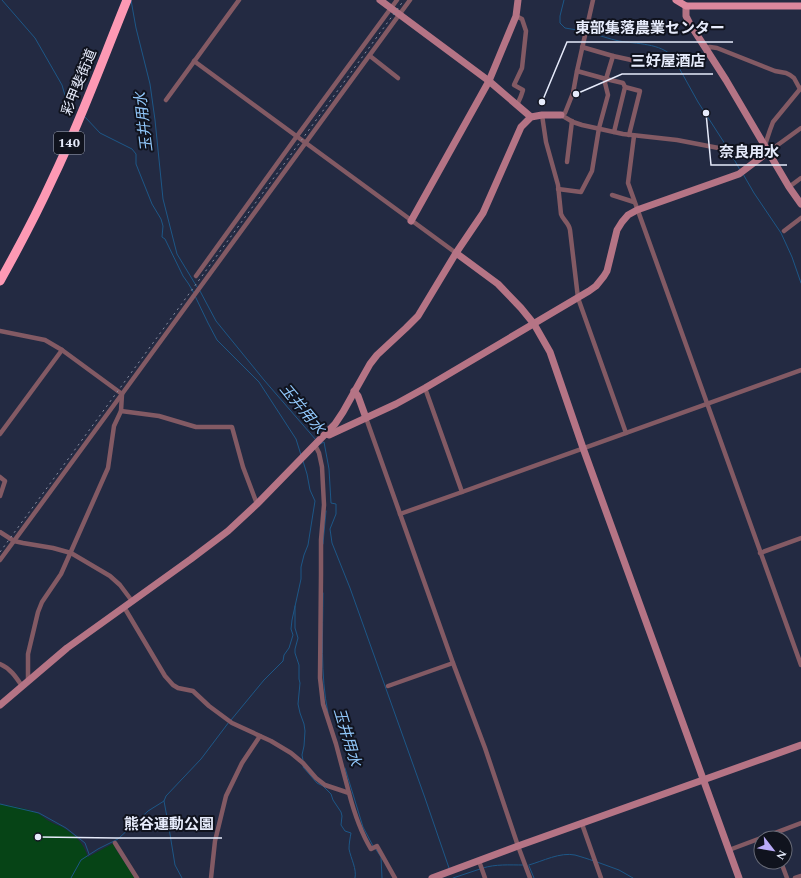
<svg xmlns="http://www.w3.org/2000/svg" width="801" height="878" viewBox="0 0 801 878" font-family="Spectral,'Noto Sans JP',serif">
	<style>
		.green { fill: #064416 }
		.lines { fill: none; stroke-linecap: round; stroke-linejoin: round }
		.stream { stroke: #1d5787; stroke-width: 1 }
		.street { stroke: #835a64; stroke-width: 4.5 }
		.secondary { stroke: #b57485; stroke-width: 7 }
		.primary { stroke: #db879d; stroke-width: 7 }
		.highway { stroke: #fd99b4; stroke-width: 9 }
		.rail { stroke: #888ea2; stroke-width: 1; stroke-dasharray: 2 4; stroke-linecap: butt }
		.labels { text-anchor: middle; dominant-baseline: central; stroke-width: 4; stroke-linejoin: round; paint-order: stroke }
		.shield { fill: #10131e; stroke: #a6aab9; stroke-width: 1 }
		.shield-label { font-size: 13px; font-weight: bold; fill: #e6ebfb }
		.street-label { font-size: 14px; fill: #e6ebfb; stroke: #10131e }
		.water-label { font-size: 15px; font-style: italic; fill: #91c7fa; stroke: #10131e }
		.leader { fill: none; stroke: #e6ebfb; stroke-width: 1.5 }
		.callout-dot { fill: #e6ebfb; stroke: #10131e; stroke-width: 1.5 }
		.callout-label { font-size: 15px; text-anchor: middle; font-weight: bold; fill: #e6ebfb; stroke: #10131e; stroke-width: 4; stroke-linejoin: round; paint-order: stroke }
	</style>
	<rect width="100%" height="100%" fill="#232a42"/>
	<path class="green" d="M0,804c12,2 26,4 37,9 4,2 7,5 10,7 5,3 10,5 15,7 13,8 21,15 26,30l26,-14 1,5 20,30h-135z"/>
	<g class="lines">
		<g class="stream">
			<polyline points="2,0 35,38 62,85 66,99 74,106"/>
			<polyline points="131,0 136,28 150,84 155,120 163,199 177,254 197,287"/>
			<polyline points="564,0 560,16 560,23 565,28 583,31"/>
			<path d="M588,32c11,3 21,7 31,9 17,3 42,2 54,16l25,45 29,45"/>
			<polyline points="85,117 100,133 132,149 136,154 136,164 152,204 161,219 163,226 162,237 165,239 183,276 188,283 194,293"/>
			<polyline points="730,152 740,170"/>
			<polyline points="743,174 754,193 781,233 792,257 801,283"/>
			<polyline points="200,291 216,321 264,380 316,440"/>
			<polyline points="195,296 208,323 217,340 259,382 296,439 301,455"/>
			<polyline points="320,444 324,442 329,469 331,503 336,504 336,514 330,529 332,543 350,588 425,798 449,868"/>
			<polyline points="323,544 326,511"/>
			<path d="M323,593c0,39 -3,82 5,120"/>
			<polyline points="295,606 295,628 298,638 295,649 295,653 299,665 299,679 300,683 298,704 300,713 304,724 305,731 304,746 302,755 303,760"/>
			<polyline points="231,720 264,680 283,661 284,655 289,648 293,635 291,629 292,620 301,579 301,567 304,555 308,545 315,501 310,490 307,474 303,461"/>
			<path d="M303,767l14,16 6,3 8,8 2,6 8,12 1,4 -1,9 4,6 6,2c-1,5 -2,11 -2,16 2,10 8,20 6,29"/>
			<polyline points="345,768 363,827 373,846"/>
			<polyline points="164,801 169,828 175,865 182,878"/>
			<polyline points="0,804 39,813 66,828 85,843 89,854"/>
			<polyline points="375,848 381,857 382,878"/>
			<polyline points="597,862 619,870 633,878"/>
			<path d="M529,865c14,-4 31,-13 46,-10 7,2 13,4 19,6"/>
			<polyline points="529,866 534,878"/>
			<path d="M483,868c12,-4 27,-3 40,-3"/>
			<polyline points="71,878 81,860 98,849 118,839 148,811 164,801 166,796 201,759 229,722"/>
			<polyline points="453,878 480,869"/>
		</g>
		<g class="street">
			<polyline points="593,0 577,71 573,93 565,113 561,115 573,122 582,125 623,134 677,140 729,150 765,154"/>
			<polyline points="516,16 522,19 526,31 522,68 514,85 523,90 521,96 517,105"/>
			<polyline points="706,48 710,47 717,48 775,71 786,73 790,75 794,78 800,89"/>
			<polyline points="370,56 398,78"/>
			<polyline points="613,56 636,61"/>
			<polyline points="194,61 456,253"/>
			<polyline points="577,71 606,79 613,56 582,47"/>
			<polyline points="625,87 640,91 629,135"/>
			<polyline points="166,100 239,0"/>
			<path d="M542,115l4,27 12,43 3,29c2,6 8,9 9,16l8,68 48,135"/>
			<polyline points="634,136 628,183 801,665"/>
			<polyline points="764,145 766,142 770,130 773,122 801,88"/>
			<polyline points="768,152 801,128"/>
			<polyline points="567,162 572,121"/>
			<polyline points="789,187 801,178"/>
			<polyline points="558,189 581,192 592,171 599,128 608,95 605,83 606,79 623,83 625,87 614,132"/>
			<polyline points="612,195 634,202"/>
			<polyline points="784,231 801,218"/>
			<polyline points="196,276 297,136 397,0"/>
			<polyline points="0,331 45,340 62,350 122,394 121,411 114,426 108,468 61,574 42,602 38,612 28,654 28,681"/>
			<polyline points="425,388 462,492"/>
			<polyline points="121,411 159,416 196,427 232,427 243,467 257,504"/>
			<polyline points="366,418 453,663 485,748 518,846 530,878"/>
			<polyline points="0,434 62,350"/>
			<polyline points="315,445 319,453 322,467 324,505 321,540 321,574 320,678 323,704 336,744 349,793"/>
			<polyline points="0,477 5,481 0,496"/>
			<polyline points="400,514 462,492 801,370"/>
			<polyline points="0,532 14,541 23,543 53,548 71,553 110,576 120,585 132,601"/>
			<polyline points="760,553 801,538"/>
			<polyline points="0,560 122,394 410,0"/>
			<path d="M124,607l41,69 8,9 5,3 15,3 16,15 23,17 39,18 20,12 12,10 13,15 9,7 24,8c5,19 11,38 22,56l6,-3 18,32"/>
			<path d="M0,664c10,4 16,13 22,22"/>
			<polyline points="388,686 453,663"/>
			<polyline points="582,824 601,878"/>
			<polyline points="762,838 801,823"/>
			<polyline points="115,843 137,878"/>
			<polyline points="729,850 761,838"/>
			<polyline points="479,861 485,878"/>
			<polyline points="781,862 787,878"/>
			<polyline points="211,878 215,841 226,796 242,763 260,736"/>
			<polyline points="795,878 801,876"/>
		</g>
		<g class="secondary">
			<polyline points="380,0 489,81 531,117"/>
			<polyline points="686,6 686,16 690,24 726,80 789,187 801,204"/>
			<polyline points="411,221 489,81 516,16 518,0"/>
			<polyline points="456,253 498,284 521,308 534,324 550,352 583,448 739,878"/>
			<polyline points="354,391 358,396 366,418"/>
			<polyline points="326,434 329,435 396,404 425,388 589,291 596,286 604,276 607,271 617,230 622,222 628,215 637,210 739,174 768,152"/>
			<polyline points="0,705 67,648 191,559 228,531 257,504 335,424 343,412 370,364 377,355 406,328 418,316 456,253 483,213 521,127 531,117 542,115 561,115"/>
			<polyline points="432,878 518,846 801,745"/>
		</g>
		<polyline class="primary" points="676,0 686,6 801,6"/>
		<path class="highway" d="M0,281c19,-34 37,-68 53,-103 28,-58 50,-119 74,-178"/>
		<polyline class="rail" points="0,552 404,0"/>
	</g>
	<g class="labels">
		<rect class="shield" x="54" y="132" width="30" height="22" rx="3"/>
		<g class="shield-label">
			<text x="69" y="143">140</text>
		</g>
		<g class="street-label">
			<text transform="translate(79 82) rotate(-68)">彩甲斐街道</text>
		</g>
		<g class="water-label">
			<text transform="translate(144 122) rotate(-97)">玉井用水</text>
			<text transform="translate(302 409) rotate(50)">玉井用水</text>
			<text transform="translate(347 737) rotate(73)">玉井用水</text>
		</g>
	</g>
	<path class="leader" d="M542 102L567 42H733M576 94L622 74H713M706 113L711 165H787M38 837L116 838H222"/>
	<g class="callout-dot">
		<circle cx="542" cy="102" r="4"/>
		<circle cx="576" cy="94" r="4"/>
		<circle cx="706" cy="113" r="4"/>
		<circle cx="38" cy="837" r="4"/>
	</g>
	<g class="callout-label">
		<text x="650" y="33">東部集落農業センター</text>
		<text x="668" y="66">三好屋酒店</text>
		<text x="749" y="157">奈良用水</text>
		<text x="169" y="829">熊谷運動公園</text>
	</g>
	<g transform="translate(773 850) rotate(121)"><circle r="19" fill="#10131e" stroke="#666976"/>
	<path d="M0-3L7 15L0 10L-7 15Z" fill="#b9abf7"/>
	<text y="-6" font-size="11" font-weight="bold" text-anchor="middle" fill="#e6ebfb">N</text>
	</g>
</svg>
